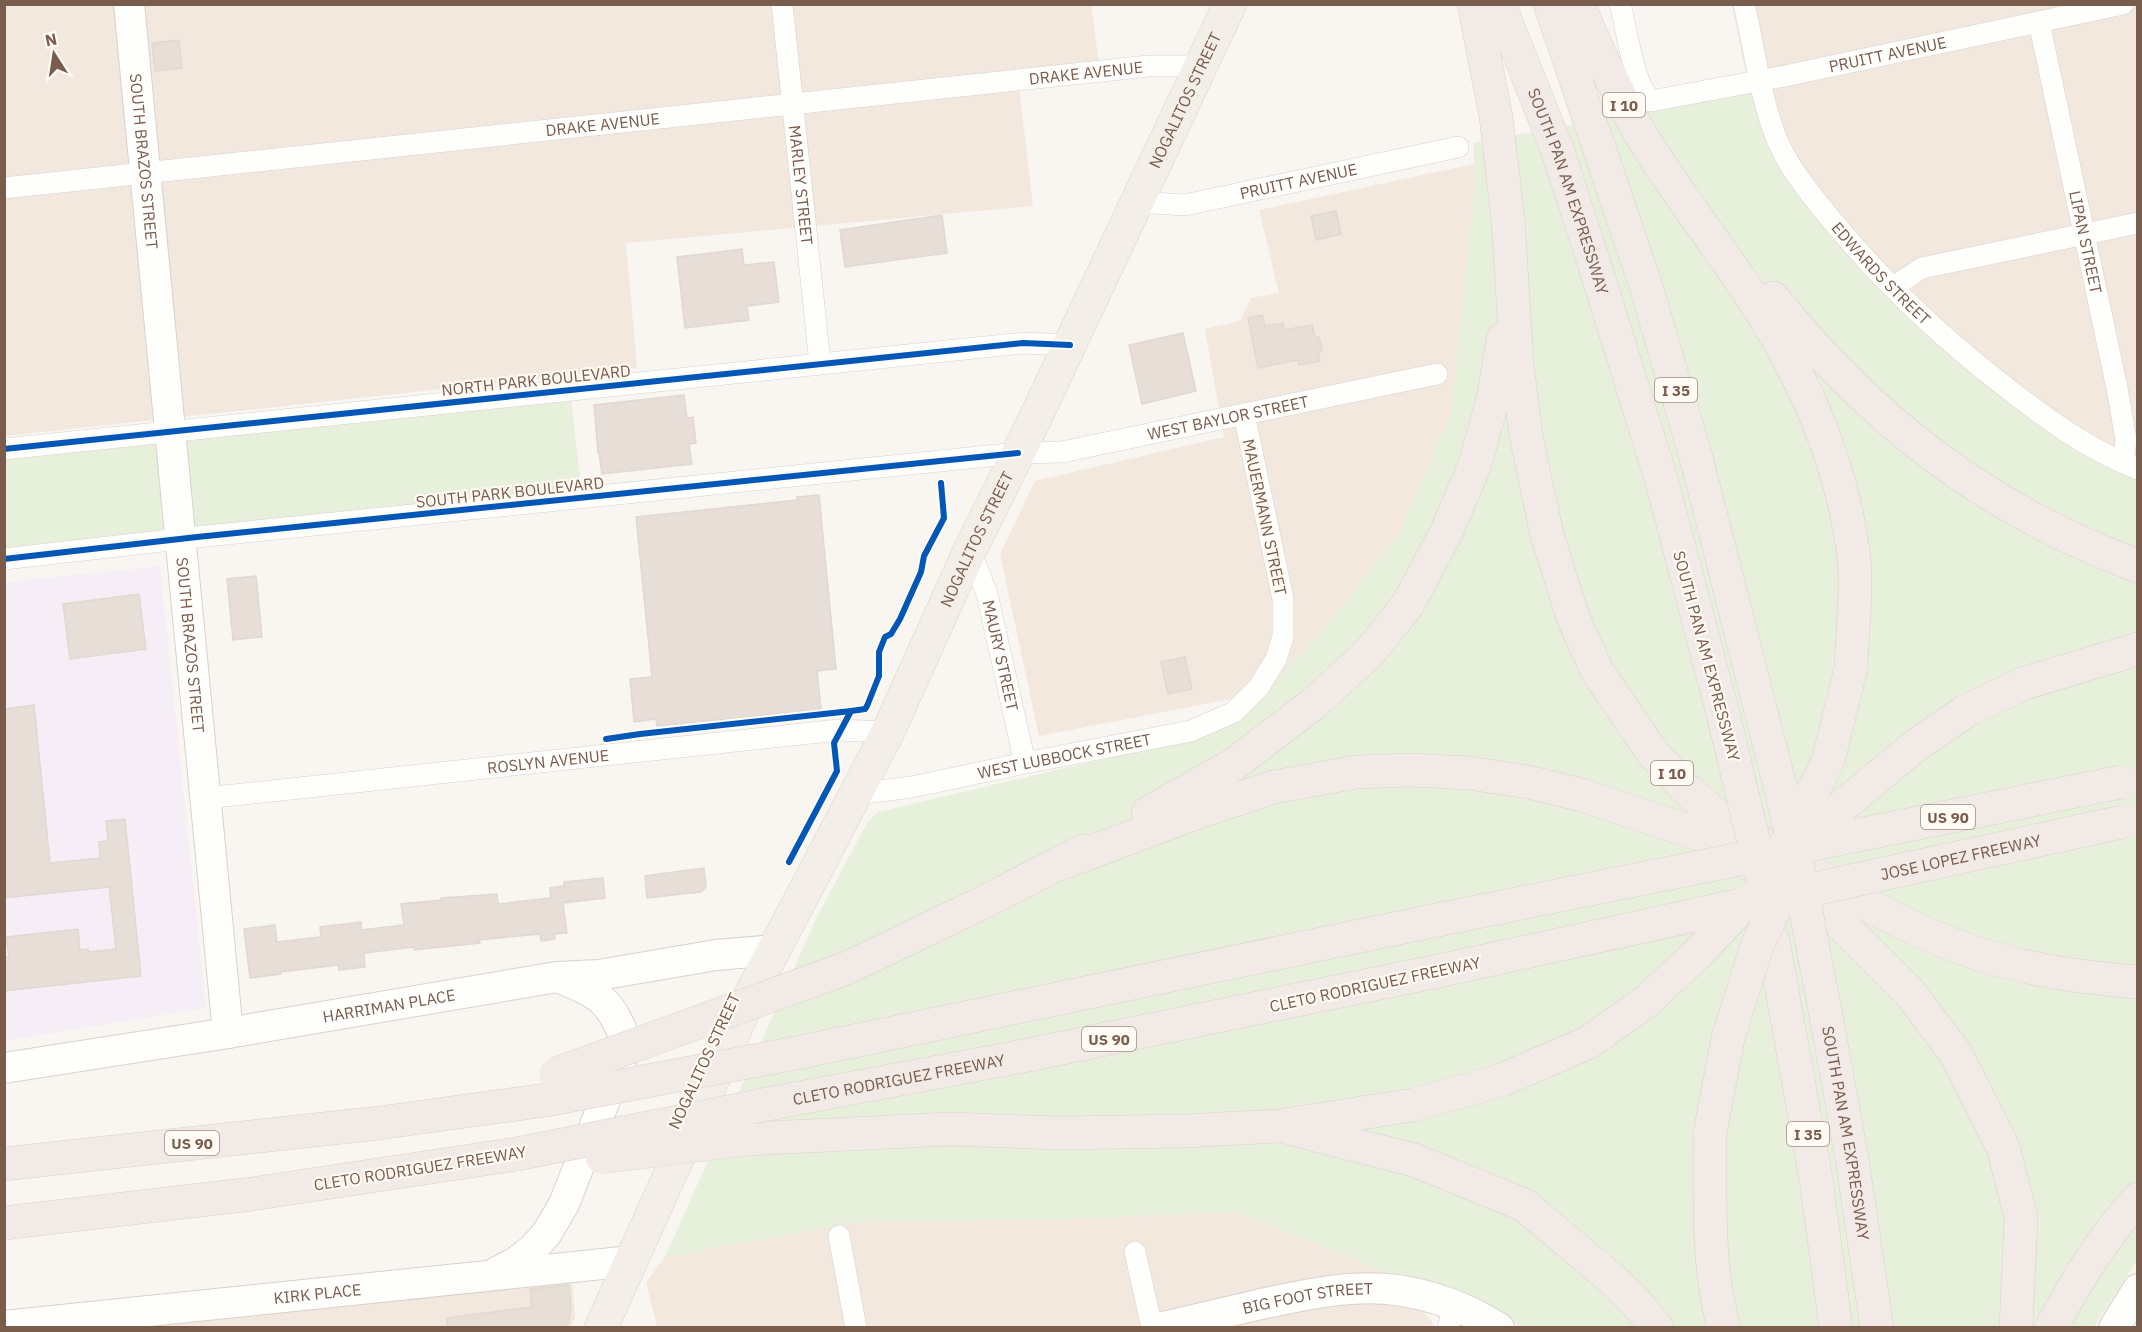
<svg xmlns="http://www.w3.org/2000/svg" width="2142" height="1332" viewBox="0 0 2142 1332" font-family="'IBM Plex Sans',sans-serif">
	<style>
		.residential { fill: #f2e8de }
		.education { fill: #f6eef6 }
		.green { fill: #e7f0db }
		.building { fill: #e6ded7; stroke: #e2d8d2; stroke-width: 1.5 }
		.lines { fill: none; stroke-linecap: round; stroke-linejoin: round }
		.street-casing { stroke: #d7d1cb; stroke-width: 22 }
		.secondary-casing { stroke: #d9d2cb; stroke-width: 32 }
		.primary-casing { stroke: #dad1cc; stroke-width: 34 }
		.highway-casing { stroke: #dad1cc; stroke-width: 34 }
		.street { stroke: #fefefd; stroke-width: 21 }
		.secondary { stroke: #fefefd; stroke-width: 30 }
		.primary { stroke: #f3eee8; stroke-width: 33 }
		.highway { stroke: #f2eae7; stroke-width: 33 }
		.highway-bridge-casing { stroke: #dad1cc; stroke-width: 34; stroke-linecap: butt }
		.highway-bridge { stroke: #f2eae7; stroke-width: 33 }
		.cycleway-casing { stroke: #fffaf3; stroke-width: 10 }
		.cycleway { stroke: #0057b8; stroke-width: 6 }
		.labels { text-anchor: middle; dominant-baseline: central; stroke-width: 4.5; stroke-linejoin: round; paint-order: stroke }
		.shield { fill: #fffaf3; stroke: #a28b7f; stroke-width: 1.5 }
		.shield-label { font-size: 15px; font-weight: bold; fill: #7a5c4d }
		.street-label { font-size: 16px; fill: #7a5c4d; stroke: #fffaf3 }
	</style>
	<rect width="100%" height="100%" fill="#f9f5f0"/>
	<g class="residential">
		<polygon points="4,5 1091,5 1099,62 1017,70 1033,206 626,243 637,368 5,436"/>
		<polygon points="1732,5 2137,5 2137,479 2112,470 2075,451 1952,360 1843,253 1767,147 1744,64"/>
		<polygon points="1474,164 1475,184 1451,415 1399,533 1324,629 1267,692 1039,736 1000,554 1035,481 1224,437 1205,329 1240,321 1251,298 1279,293 1259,210"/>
		<polygon points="1236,1212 1386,1272 1432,1322 1433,1327 657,1327 646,1282 665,1257 855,1222 1068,1219"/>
		<polygon points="572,1276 575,1318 570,1328 83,1328"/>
	</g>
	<polygon class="education" points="160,566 206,1008 5,1041 5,582"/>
	<g class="green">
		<polygon points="1753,92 1767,147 1843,253 1952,360 2075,451 2112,470 2137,479 2137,1260 2094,1327 1520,1327 1476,1302 1426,1281 1386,1272 1236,1212 1068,1219 855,1222 665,1257 817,917 867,823 878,812 1214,733 1236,721 1267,692 1324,629 1399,533 1451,415 1475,184 1473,143"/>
		<polygon points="571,398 581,487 5,550 4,458"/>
	</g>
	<g class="building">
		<polygon points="179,40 182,68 155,71 152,43"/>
		<polygon points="1336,211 1341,234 1316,240 1311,216"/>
		<polygon points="942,215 947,253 845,267 840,230"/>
		<polygon points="742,249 744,265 774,262 779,302 747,306 749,320 685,328 677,257"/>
		<polygon points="1262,315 1265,326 1283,323 1284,330 1312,325 1315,338 1319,337 1322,351 1318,352 1320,361 1299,365 1298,360 1258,368 1248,318"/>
		<polygon points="1183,333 1196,391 1142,404 1129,345"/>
		<polygon points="684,395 687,418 693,417 696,443 689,444 692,464 602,474 599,453 598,453 594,405"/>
		<polygon points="819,495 836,669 817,671 821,709 657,726 656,719 634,722 630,679 652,677 636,517 798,500 797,497"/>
		<polygon points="256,576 262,637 233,640 227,579"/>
		<polygon points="139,594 146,649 70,659 63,604"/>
		<polygon points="1185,657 1192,689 1168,694 1161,662"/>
		<polygon points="34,705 50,863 100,858 99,842 108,841 106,821 125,819 141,976 4,991 4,958 9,957 6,937 78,929 80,950 88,949 89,952 116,949 109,887 4,898 4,709"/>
		<polygon points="704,868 706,887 701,892 647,898 645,876"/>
		<polygon points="603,878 605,898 563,903 567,933 554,934 555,939 541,941 540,934 529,935 479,940 480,943 414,950 414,947 364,953 365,967 339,970 338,965 281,972 281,974 250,978 244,929 275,925 277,942 321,937 320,927 361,922 361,930 404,925 401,904 441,900 441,898 497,894 498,904 551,898 550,888 564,886 564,882"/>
		<polygon points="569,1285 571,1308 567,1328 447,1328 447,1318 532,1307 530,1289"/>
	</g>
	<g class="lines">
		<defs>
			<g id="street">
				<path id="s1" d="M782,4l38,359"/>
				<path id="s2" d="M1620,4c7,26 13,79 31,97l134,-25 338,-72"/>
				<path id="s3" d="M1744,4c10,43 17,98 34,138 12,28 37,58 57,82 50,60 106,113 168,161 42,33 84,64 135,84"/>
				<path id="s4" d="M2039,22l78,366 9,52 -3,23"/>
				<path id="s5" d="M4,188l1145,-122h53"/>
				<path id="s6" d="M1137,202l48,3 273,-58"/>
				<polyline points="1893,287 1922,268 2138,223"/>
				<polyline points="4,449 1023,343 1070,345"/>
				<path id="s7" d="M970,550l17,44 38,169"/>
				<path id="s8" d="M4,559l193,-22 821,-84 44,-1 375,-78"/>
				<path id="s9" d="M856,794l56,-7 113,-24 166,-32 43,-19 25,-25 17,-28 7,-22v-38l-39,-185"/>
				<path id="s10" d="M206,798l633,-68 49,2"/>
				<polyline points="839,1236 856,1328"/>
				<polyline points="1135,1252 1152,1328"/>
				<polyline points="1448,1328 1454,1306"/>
			</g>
			<g id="secondary">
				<path id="s11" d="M129,4l99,1029"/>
				<path id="s12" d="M4,1068l224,-35 329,-56 42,-2 117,-20 59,-5"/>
				<path d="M497,1272l19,-10 17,-13 14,-16 17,-29 63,-160c-16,-43 -25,-49 -67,-66"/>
				<path id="s13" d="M4,1326l627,-65"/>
				<path id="s14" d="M1159,1328c33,-8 65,-15 98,-23 46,-10 93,-21 140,-15 36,5 71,19 102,38"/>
				<polyline points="2114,1328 2138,1289"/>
			</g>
			<g id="primary">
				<path id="s15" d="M601,1328l152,-338 135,-258 82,-182 62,-125 198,-421"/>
			</g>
			<g id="highway">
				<polyline points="1474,4 1496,117 1508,220 1517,364 1526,436 1547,535 1573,617 1597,671 1652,752 1688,791 1725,822 1771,848"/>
				<path id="s16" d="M1499,4l58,145 37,114 68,219 61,232"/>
				<polyline points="1550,4 1645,283 1697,461 1779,782"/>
				<path d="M1578,4c20,48 41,95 68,139 36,58 79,111 115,168 46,73 80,154 92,239 5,35 -1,83 -2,118"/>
				<path d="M1773,298c100,124 214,212 365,268"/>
				<polyline points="1915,746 1966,711 2025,683 2138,649"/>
				<polyline points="1148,813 1233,765 1313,704 1368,654 1407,606 1447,531 1475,464 1494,395 1503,339"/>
				<polyline points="1065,862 1198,812 1274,787 1356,772 1410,770 1469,773 1528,782 1582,795 1707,837 1833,916 1910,993 1956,1054 2003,1147 2021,1217 2016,1328"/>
				<path d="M1816,874c50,32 104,60 160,79 51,17 108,25 162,29"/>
				<polyline points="1773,941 1816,1179 1836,1328"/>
				<polyline points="847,968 982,903 1083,851"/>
				<path id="s17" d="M1824,1005l28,154 25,169"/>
				<polyline points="796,1053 1437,920"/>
				<path id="s18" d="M773,1103l250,-47 420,-86"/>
				<polyline points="1292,1129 1414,1160 1524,1205 1612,1279 1634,1300 1657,1328"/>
				<path d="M1710,1133c0,63 -3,133 14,195"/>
				<polyline points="748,1139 950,1129 1060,1133 1185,1131 1278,1126 1413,1105 1502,1080 1589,1042 1647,1001"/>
				<polyline points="4,1164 379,1123 546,1100"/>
				<polyline points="4,1223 252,1194 517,1154"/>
				<path d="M2051,1328c25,-46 51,-90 87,-129"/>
			</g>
		</defs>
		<use href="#street" class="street-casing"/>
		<use href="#secondary" class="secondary-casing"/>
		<use href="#primary" class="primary-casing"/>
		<use href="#highway" class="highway-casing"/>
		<use href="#street" class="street"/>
		<use href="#secondary" class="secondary"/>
		<use href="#primary" class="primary"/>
		<use href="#highway" class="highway"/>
		<defs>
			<g id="highway-bridge">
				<polyline points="1723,714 1762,876"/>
				<polyline points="1779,782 1789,823 1824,1005"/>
				<polyline points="1775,861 1787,843 1828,761 1851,668"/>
				<polyline points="1437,920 2121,782"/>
				<path id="s19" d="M1443,970l683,-149"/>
				<polyline points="1647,1001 1699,952 1747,901"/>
				<polyline points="556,1074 847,968"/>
				<polyline points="546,1100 796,1053"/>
				<polyline points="1710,1133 1728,1038 1757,946 1801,852 1844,805 1915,746"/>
				<polyline points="517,1154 773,1103"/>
				<polyline points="602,1157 748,1139"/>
			</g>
		</defs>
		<use href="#highway-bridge" class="highway-bridge-casing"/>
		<use href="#highway-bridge" class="highway-bridge"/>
		<defs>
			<g id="cycleway">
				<polyline points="4,449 1023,343 1070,345"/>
				<polyline points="4,559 197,537 1018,453"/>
				<polyline points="606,739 640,734 851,711"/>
				<polyline points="789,862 837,771 834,743 851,711 865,709 867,706 879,676 879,652 885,637 891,634 900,619 921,572 924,556 944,518 941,483"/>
			</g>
		</defs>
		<use href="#cycleway" class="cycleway-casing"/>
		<use href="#cycleway" class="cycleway"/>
	</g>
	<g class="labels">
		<g class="shield">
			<rect x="1603" y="93" width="42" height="24" rx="4.5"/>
			<rect x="1655" y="378" width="42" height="24" rx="4.5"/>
			<rect x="1651" y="761" width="42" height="24" rx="4.5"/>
			<rect x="1921" y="805" width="54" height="24" rx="4.5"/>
			<rect x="1082" y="1027" width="54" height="24" rx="4.5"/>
			<rect x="1787" y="1122" width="42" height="24" rx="4.5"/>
			<rect x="165" y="1131" width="54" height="24" rx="4.5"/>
		</g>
		<g class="shield-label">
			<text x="1624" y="105">I 10</text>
			<text x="1676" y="390">I 35</text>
			<text x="1672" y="773">I 10</text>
			<text x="1948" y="817">US 90</text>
			<text x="1109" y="1039">US 90</text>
			<text x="1808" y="1134">I 35</text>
			<text x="192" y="1143">US 90</text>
		</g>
		<g class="street-label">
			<text stroke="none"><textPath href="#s2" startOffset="344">PRUITT AVENUE</textPath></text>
			<text stroke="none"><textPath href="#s5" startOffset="1088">DRAKE AVENUE</textPath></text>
			<text stroke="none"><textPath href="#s15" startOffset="1360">NOGALITOS STREET</textPath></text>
			<text stroke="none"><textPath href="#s5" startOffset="602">DRAKE AVENUE</textPath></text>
			<text stroke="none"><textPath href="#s11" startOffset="158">SOUTH BRAZOS STREET</textPath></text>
			<text stroke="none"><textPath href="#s6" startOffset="164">PRUITT AVENUE</textPath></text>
			<text stroke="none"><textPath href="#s1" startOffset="182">MARLEY STREET</textPath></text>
			<text stroke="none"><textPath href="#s16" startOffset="200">SOUTH PAN AM EXPRESSWAY</textPath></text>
			<text stroke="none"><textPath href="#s4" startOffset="225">LIPAN STREET</textPath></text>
			<text stroke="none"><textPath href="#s3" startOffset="310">EDWARDS STREET</textPath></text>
			<text transform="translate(536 380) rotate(-6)">NORTH PARK BOULEVARD</text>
			<text stroke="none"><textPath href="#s8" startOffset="1233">WEST BAYLOR STREET</textPath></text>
			<text transform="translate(510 492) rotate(-6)">SOUTH PARK BOULEVARD</text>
			<text transform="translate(1265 517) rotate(78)">MAUERMANN STREET</text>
			<text stroke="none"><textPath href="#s15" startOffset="874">NOGALITOS STREET</textPath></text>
			<text stroke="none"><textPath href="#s11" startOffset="644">SOUTH BRAZOS STREET</textPath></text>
			<text stroke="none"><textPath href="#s7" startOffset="110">MAURY STREET</textPath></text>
			<text transform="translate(1707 656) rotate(75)">SOUTH PAN AM EXPRESSWAY</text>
			<text stroke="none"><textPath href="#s9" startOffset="212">WEST LUBBOCK STREET</textPath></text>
			<text stroke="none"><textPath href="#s10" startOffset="344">ROSLYN AVENUE</textPath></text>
			<text stroke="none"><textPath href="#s19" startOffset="530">JOSE LOPEZ FREEWAY</textPath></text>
			<text transform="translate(1375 984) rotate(-12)">CLETO RODRIGUEZ FREEWAY</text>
			<text stroke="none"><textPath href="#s12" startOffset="390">HARRIMAN PLACE</textPath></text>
			<text transform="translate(704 1061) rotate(-65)">NOGALITOS STREET</text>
			<text stroke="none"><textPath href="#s18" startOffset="128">CLETO RODRIGUEZ FREEWAY</textPath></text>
			<text stroke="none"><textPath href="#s17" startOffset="130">SOUTH PAN AM EXPRESSWAY</textPath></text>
			<text transform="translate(420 1168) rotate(-9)">CLETO RODRIGUEZ FREEWAY</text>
			<text stroke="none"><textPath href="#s13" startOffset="315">KIRK PLACE</textPath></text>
			<text stroke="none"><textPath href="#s14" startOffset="152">BIG FOOT STREET</textPath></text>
		</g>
	</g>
	<rect width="2142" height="1332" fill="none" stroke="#7a5c4d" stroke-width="12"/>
	<g transform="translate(54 54) rotate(348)" stroke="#fffaf3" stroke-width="4.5" paint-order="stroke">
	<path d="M0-4.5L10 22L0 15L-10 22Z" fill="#7a5c4d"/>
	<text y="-9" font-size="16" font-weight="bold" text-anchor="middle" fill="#7a5c4d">N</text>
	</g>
</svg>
